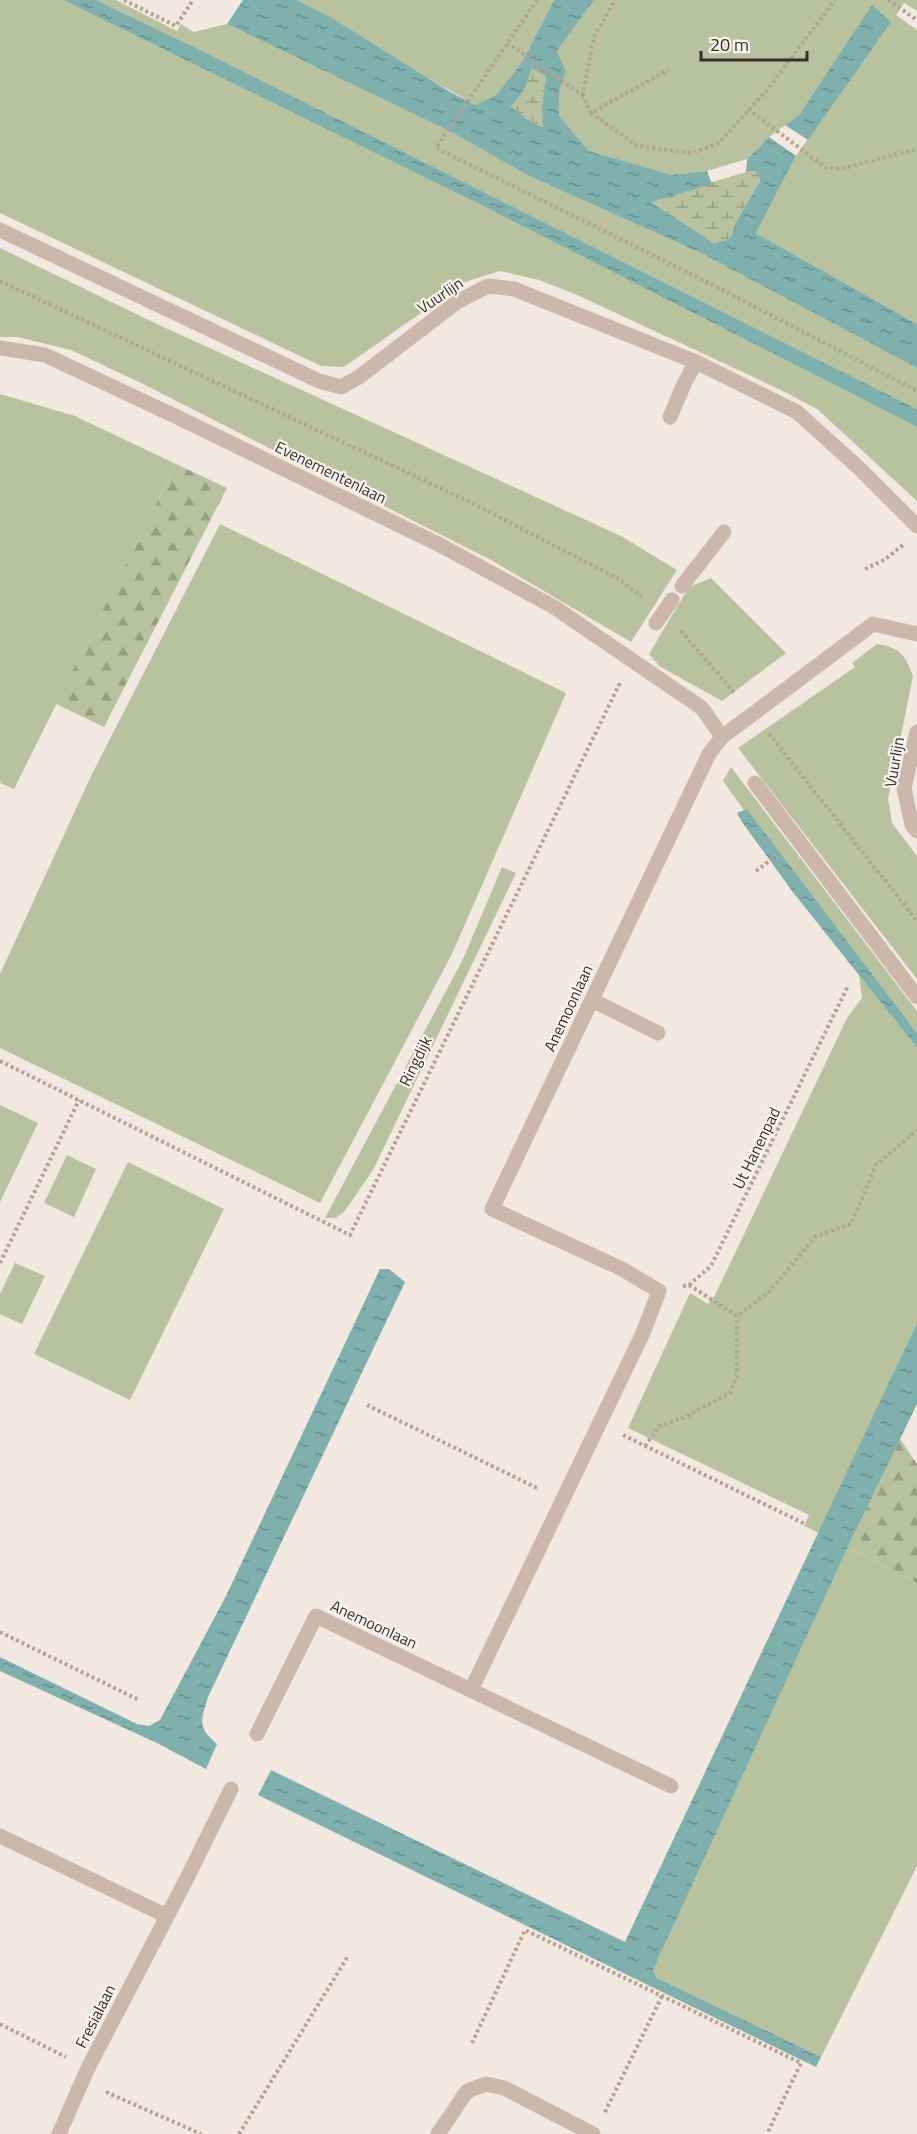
<svg xmlns="http://www.w3.org/2000/svg" width="917" height="2134" viewBox="0 0 917 2134" font-family="'Titillium Web',sans-serif">
	<style>
		.green { fill: #b9c29f }
		.forest { fill: url(#forest-firs) }
		.wetland { fill: url(#wetland-marsh) }
		.water { fill: url(#water-ripples); fill-rule: evenodd }
		.lines { fill: none; stroke-linecap: round; stroke-linejoin: round }
		.path { stroke: #b7a195; stroke-width: 4; stroke-dasharray: 3 3; stroke-linecap: butt }
		.service { stroke: #cbb8ab; stroke-width: 15 }
		.pedestrian { stroke: #cbb8ab; stroke-width: 15 }
		.minor { stroke: #cbb8ab; stroke-width: 15 }
		.tertiary { stroke: #cbb8ab; stroke-width: 15 }
		.labels { text-anchor: middle; dominant-baseline: central; stroke-width: 4.5; stroke-linejoin: round; paint-order: stroke }
		.street-label { font-size: 16px; fill: #392e2a; stroke: #faf3ec }
	</style>
	<defs>
		<pattern id="forest-firs" width="22" height="20" patternUnits="userSpaceOnUse" patternTransform="scale(1.5)"><rect width="22" height="20" fill="#b9c29f"/><path d="M5 1l3.5 6h-7zM16 11l3.5 6h-7z" fill="#979e82"/></pattern>
		<pattern id="wetland-marsh" width="20" height="14" patternUnits="userSpaceOnUse" patternTransform="scale(1.5)"><rect width="20" height="14" fill="#b9c29f"/><path d="M1 5h8M5 5V1M11 12h8M15 12V8" fill="none" stroke="#979e82"/></pattern>
		<pattern id="water-ripples" width="26" height="14" patternUnits="userSpaceOnUse" patternTransform="scale(1.5)"><rect width="26" height="14" fill="#7fb0ae"/><path d="M2 4q2-2 4 0t4 0M15 11q2-2 4 0t4 0" fill="none" stroke="#69908e"/></pattern>
	</defs>
	<rect width="100%" height="100%" fill="#f3e8e0"/>
	<g class="green">
		<polygon points="0,0 63,0 481,205 917,427 917,501 817,409 781,390 575,294 539,280 500,271 465,282 344,367 321,366 0,213"/>
		<polygon points="96,0 116,0 177,31 181,24 194,32 227,24 451,132 529,176 703,254 917,368 917,409 194,47"/>
		<path d="M297,0h257l-32,62 -25,32 -21,11c-62,-32 -117,-74 -179,-105z"/>
		<polygon points="594,0 917,0 917,11 904,3 896,15 917,30 917,324 756,233 796,156 870,51 873,5 799,115 769,137 747,159 707,171 671,175 630,164 589,151 559,116 559,92 566,71 557,51"/>
		<polygon points="0,248 157,324 621,536 677,570 631,642 491,560 141,383 71,350 17,337 0,337"/>
		<polygon points="0,394 75,416 176,464 14,789 0,783"/>
		<polygon points="220,524 566,693 452,954 320,1203 0,1048 0,974 91,776"/>
		<polygon points="711,578 786,653 722,701 659,666 649,654 689,587"/>
		<path d="M877,644c23,4 28,10 36,32l-25,123 4,24 25,33v123l-179,-231 117,-81 -3,-4z"/>
		<polygon points="731,767 917,1011 917,1033 747,809 744,810 723,781"/>
		<polygon points="502,867 516,873 373,1170 344,1212 335,1218 325,1218 463,959"/>
		<polygon points="859,975 917,1048 917,1323 819,1533 804,1526 809,1515 628,1428 690,1293 708,1304 715,1295 847,1018 862,998"/>
		<polygon points="0,1105 38,1123 0,1202"/>
		<polygon points="67,1155 96,1169 74,1217 44,1203"/>
		<polygon points="128,1162 224,1209 130,1400 34,1354"/>
		<polygon points="15,1263 45,1276 22,1324 0,1314 0,1294"/>
		<polygon points="848,1547 917,1583 917,1866 821,2057 657,1978 653,1970"/>
	</g>
	<g class="forest">
		<polygon points="176,464 227,488 104,727 56,704"/>
		<polygon points="900,1439 917,1464 917,1583 848,1547"/>
	</g>
	<g class="wetland">
		<polygon points="532,67 546,76 542,107 544,127 531,122 511,107 525,89"/>
		<polygon points="758,171 760,181 735,224 730,239 714,243 650,201 746,172"/>
	</g>
	<g class="water">
		<polygon points="63,0 96,0 194,47 917,409 917,427 481,205"/>
		<path d="M243,0h54l35,18 120,75 24,12 21,-11 25,-32 32,-62h40l-37,51 9,20 -7,21v24l30,35 82,24 36,-4 5,13 -61,18 63,41 16,-4 5,-15 25,-43 -2,-10 -12,1 1,-13 22,-22 27,19 -40,77 161,91v44l-214,-114 -174,-78 -78,-44 -224,-108zM532,68l14,8 -4,31 1,20 -12,-5 -20,-15 14,-18z"/>
		<polygon points="872,5 891,22 808,140 785,125 799,115"/>
		<polygon points="747,809 917,1033 917,1048 792,891 742,822 737,813"/>
		<path d="M380,1269h9l16,13 -197,415c-7,24 -11,30 9,47l-11,25 -49,-26 -157,-72v-14l137,67 12,2 11,-6 66,-124z"/>
		<polygon points="917,1323 917,1404 848,1547 653,1970 657,1978 821,2057 816,2067 258,1795 271,1770 625,1942"/>
	</g>
	<g class="lines">
		<g class="path">
			<polyline points="124,0 176,26 193,0"/>
			<polyline points="537,0 436,148 713,285 917,391"/>
			<polyline points="888,0 917,20"/>
			<polyline points="507,43 578,92 583,94 594,37 615,0"/>
			<polyline points="583,94 591,113 668,70"/>
			<polyline points="748,109 826,168 840,169 917,149"/>
			<polyline points="591,113 637,146 692,153 719,143 767,90 835,0"/>
			<polyline points="0,281 472,503 619,579 642,597"/>
			<polyline points="865,569 884,560 903,545"/>
			<polyline points="681,631 735,694"/>
			<polyline points="769,734 917,921"/>
			<polyline points="756,871 777,855"/>
			<polyline points="0,1061 350,1235 620,683"/>
			<polyline points="0,1263 79,1100"/>
			<polyline points="689,1285 737,1316 769,1292 816,1236 851,1224 876,1165 917,1130"/>
			<polyline points="683,1286 689,1285 711,1266 848,986"/>
			<polyline points="367,1405 539,1489"/>
			<polyline points="623,1435 805,1524"/>
			<polyline points="645,1446 659,1426 683,1418 730,1393 737,1374 737,1316"/>
			<polyline points="0,1632 139,1700"/>
			<polyline points="0,2024 66,2057"/>
			<polyline points="472,2043 525,1930 801,2063 767,2134"/>
			<polyline points="106,2092 201,2134"/>
			<polyline points="605,2112 662,1996"/>
			<polyline points="239,2134 348,1956"/>
		</g>
		<g class="service">
			<polyline points="670,417 684,384 696,362"/>
			<polyline points="592,1000 658,1033"/>
		</g>
		<g class="pedestrian">
			<polyline points="682,586 724,532"/>
			<polyline points="656,623 672,600"/>
		</g>
		<g class="minor">
			<polyline points="0,348 45,355 175,416 440,545 554,607 702,708 722,737"/>
			<polyline points="755,783 917,997"/>
			<polyline points="471,1690 643,1333 659,1291 622,1269 492,1209 709,754 722,737 873,624 917,634"/>
			<polyline points="257,1734 316,1616 671,1786"/>
			<polyline points="0,1836 167,1916"/>
			<polyline points="59,2134 88,2068 186,1880 231,1789"/>
			<polyline points="438,2134 467,2091 486,2084 504,2088 593,2134"/>
		</g>
		<g class="tertiary">
			<polyline points="0,230 319,381 341,387 359,377 457,302 488,286 514,289 696,362 797,412 860,469 917,526"/>
			<polyline points="917,732 904,788 912,825 917,831"/>
		</g>
	</g>
	<g class="labels">
		<g class="street-label">
			<text transform="translate(440 295) rotate(-34)">Vuurlijn</text>
			<text transform="translate(331 472) rotate(26)">Evenementenlaan</text>
			<text transform="translate(894 762) rotate(-80)">Vuurlijn</text>
			<text transform="translate(568 1008) rotate(-65)">Anemoonlaan</text>
			<text transform="translate(415 1061) rotate(-64)">Ringdijk</text>
			<text transform="translate(756 1148) rotate(-64)">Ut Hanenpad</text>
			<text transform="translate(374 1624) rotate(25)">Anemoonlaan</text>
			<text transform="translate(95 2016) rotate(-63)">Fresialaan</text>
		</g>
	</g>
	<path d="M701 51v9h106v-9" fill="none" stroke="#392e2a" stroke-width="3"/>
	<text x="710" y="51" font-size="18" fill="#392e2a" stroke="#faf3ec" stroke-width="4.5" paint-order="stroke">20 m</text>
</svg>
